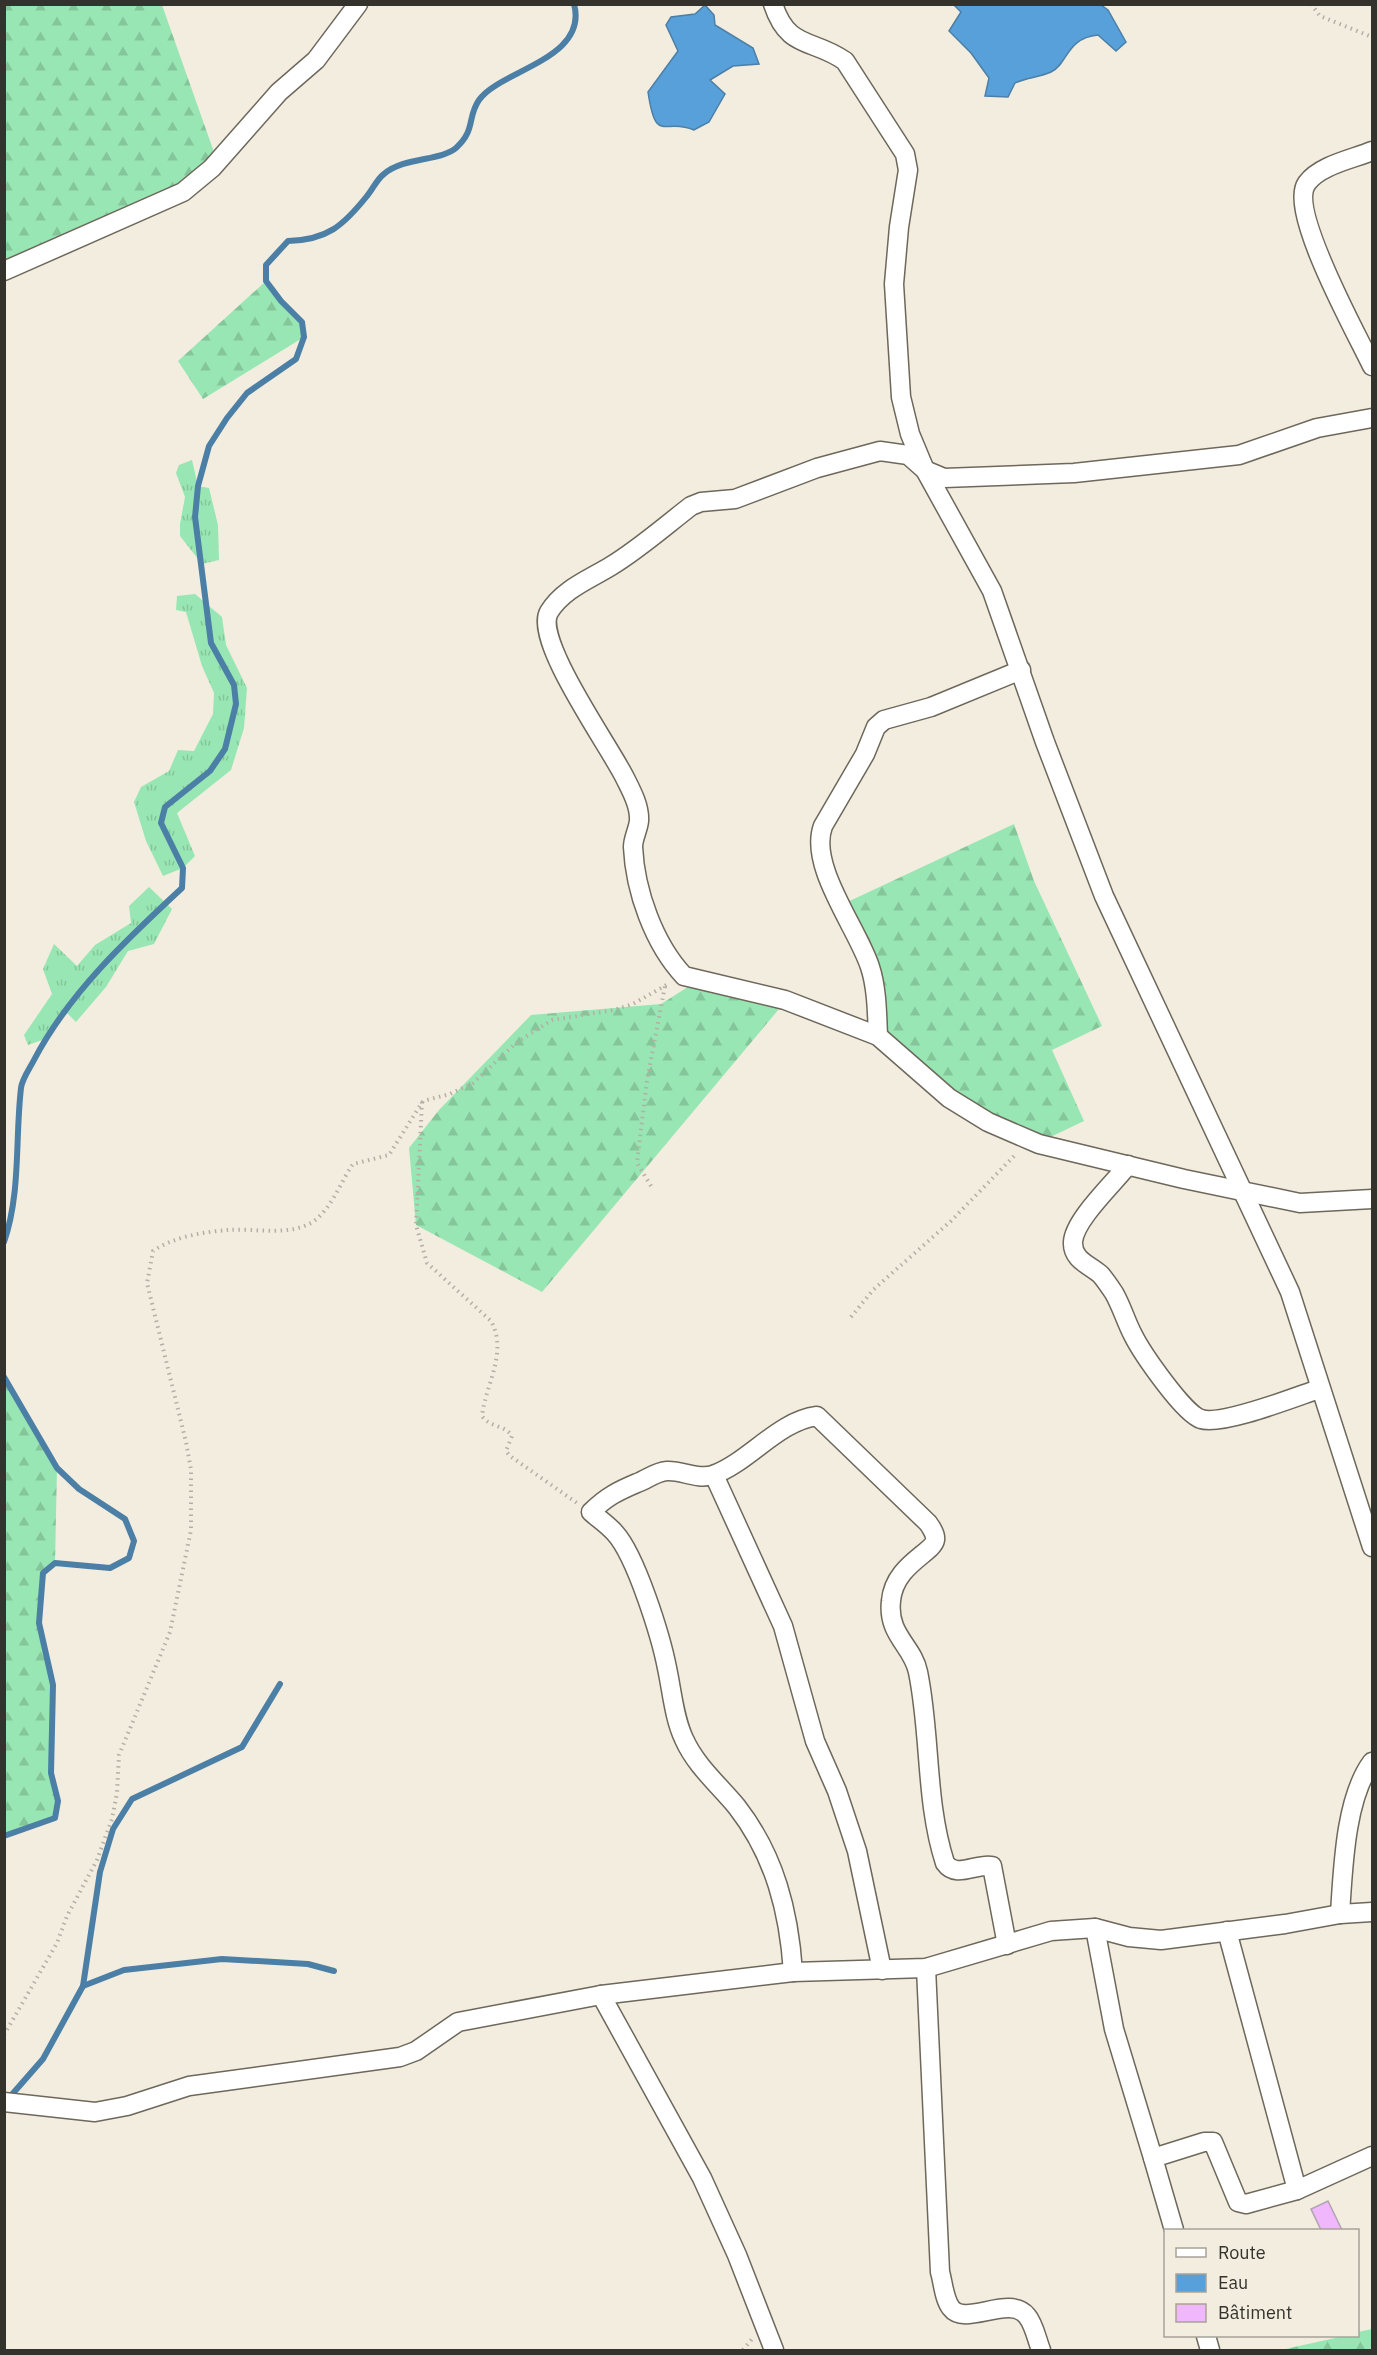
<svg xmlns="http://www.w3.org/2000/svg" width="1377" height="2355" viewBox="0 0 1377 2355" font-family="'IBM Plex Sans',sans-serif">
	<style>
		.grass { fill: url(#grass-tufts) }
		.forest { fill: url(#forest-firs) }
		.water { fill: #57a0da; stroke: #4c7fa6; stroke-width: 1.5 }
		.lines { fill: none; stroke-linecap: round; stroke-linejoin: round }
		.stream { stroke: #4c7fa6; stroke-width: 6 }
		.building { fill: #f1b7fc; stroke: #aea5b0; stroke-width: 1.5 }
		.street-casing { stroke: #6d685b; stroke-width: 21 }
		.path { stroke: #b4afa4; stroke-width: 4; stroke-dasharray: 1.5 4.5; stroke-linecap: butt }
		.street { stroke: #fff; stroke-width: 18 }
	</style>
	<defs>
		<pattern id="grass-tufts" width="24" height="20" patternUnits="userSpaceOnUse" patternTransform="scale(1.5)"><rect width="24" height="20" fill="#98e6b3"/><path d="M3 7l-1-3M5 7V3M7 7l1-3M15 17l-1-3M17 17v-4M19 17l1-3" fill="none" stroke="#84c69a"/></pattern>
		<pattern id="forest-firs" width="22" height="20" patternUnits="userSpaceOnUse" patternTransform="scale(1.5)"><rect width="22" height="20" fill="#98e6b3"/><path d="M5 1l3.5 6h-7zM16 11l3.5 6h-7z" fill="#84c69a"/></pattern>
	</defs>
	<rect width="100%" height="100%" fill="#f3eddf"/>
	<g class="grass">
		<polygon points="192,460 198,486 209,488 218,525 219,560 202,564 180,536 180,524 185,497 176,473 179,465"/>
		<polygon points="195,594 222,617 226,645 247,688 244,728 231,770 177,813 195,856 183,868 163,876 146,841 134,802 141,787 169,771 178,750 194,751 213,714 214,693 202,666 186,612 176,610 177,596"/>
		<polygon points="149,887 172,909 154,944 128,951 106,987 76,1022 65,1011 45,1039 28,1045 24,1035 52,994 43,969 54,944 77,966 95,945 131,923 129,906"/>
	</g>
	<g class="forest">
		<polygon points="5,5 162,5 215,155 197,181 5,266"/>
		<polygon points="266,281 281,301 302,322 304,337 203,399 178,361"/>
		<polygon points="1014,824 1034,881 1102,1026 1052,1050 1084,1121 1038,1143 952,1098 886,1044 841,905"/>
		<polygon points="691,985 784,1003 542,1292 416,1225 409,1148 439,1110 531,1015 661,1004"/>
		<polygon points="5,1377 57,1468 55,1563 43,1573 39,1623 53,1685 51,1773 58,1801 55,1818 5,1836"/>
		<polygon points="1372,2329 1372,2350 1281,2350 1344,2336 1358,2336 1358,2332"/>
	</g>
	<g class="water">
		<path d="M705,5l9,10 1,10 38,23 6,16 -26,2 -23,14 15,14 -16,28 -15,8c-30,-13 -38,16 -46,-38l30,-41 -12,-26 5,-8 24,-3z"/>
		<path d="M954,5h147l7,5 18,32 -10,9 -18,-16c-32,3 -30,29 -47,37 -11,5 -25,6 -36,11l-7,14 -23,-1 4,-18 -18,-25 -22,-22 12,-19z"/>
	</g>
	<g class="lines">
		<g class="stream">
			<path d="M4,1242c17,-49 11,-103 17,-154 1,-9 9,-20 13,-28 35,-67 93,-121 148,-172l1,-20 -22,-45 4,-16 45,-36 15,-22 11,-45 -2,-19 -23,-42 -16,-126 3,-31 11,-40 18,-28 20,-25 49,-34 8,-22 -2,-15 -21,-21 -15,-20v-16l22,-24c39,-1 55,-15 79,-45 6,-7 10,-17 17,-22 19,-17 57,-13 72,-26 20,-18 11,-31 23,-48 21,-30 110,-41 95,-96"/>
			<polyline points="4,1377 57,1468 79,1489 125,1519 134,1541 129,1558 110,1568 55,1563 43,1573 39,1623 53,1685 51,1773 58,1801 55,1818 4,1836"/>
			<polyline points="83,1986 100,1872 113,1829 132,1799 242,1747 280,1684"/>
			<polyline points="8,2099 43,2059 83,1986 124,1970 222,1959 308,1964 334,1971"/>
		</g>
	</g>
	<polygon class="building" points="1328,2201 1342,2230 1321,2230 1311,2209"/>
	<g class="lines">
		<defs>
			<g id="street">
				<path d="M773,4c15,46 39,34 72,57l60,93 3,16 -9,57 -5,57 7,113 9,37 15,36 67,121 53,151 59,154 186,396 82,255"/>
				<path d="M1372,151c-19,8 -52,14 -65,32 -20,27 51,153 65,183"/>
				<polyline points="4,271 183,192 212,168 279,92 316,60 358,4"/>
				<path d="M1372,418l-55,10 -78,27 -165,18 -130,5 -19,-8 -17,-15 -28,-4 -63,17 -82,31 -34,3 -10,4c-26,20 -52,43 -80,60 -21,13 -48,23 -62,46 -16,28 61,135 76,166 6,12 15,28 14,43 -1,9 -6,17 -6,26 2,44 21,97 51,129l101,24 93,36 71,62 39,24 51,22 145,35 116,24 72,-4"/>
				<path d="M878,1036c-1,-22 -1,-48 -8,-69 -12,-38 -62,-101 -47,-141l42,-72 11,-27 8,-7 47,-13 90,-37"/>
				<path d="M1128,1165c-14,18 -54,55 -55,77 -1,18 17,23 28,33 5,6 9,12 13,18 8,14 12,29 19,42 9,18 51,79 68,84 21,7 94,-22 118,-30"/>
				<polyline points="714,1475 783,1626 815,1741 837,1791 857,1851 882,1970"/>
				<path d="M1340,1914c3,-45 5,-116 32,-152"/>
				<polyline points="1095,1928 1114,2029 1153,2158 1204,2142 1213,2142 1238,2202 1246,2204 1297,2190 1372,2156"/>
				<polyline points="1227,1931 1297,2190"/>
				<path d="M926,1968l14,304c3,10 4,27 11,36 14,19 59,-14 76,8 7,8 10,24 14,34"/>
				<path d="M793,1972c-4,-60 -18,-116 -56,-165 -18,-22 -41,-41 -53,-68 -10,-21 -12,-48 -17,-71 -6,-31 -31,-112 -52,-135 -7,-8 -16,-14 -24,-21 15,-15 27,-21 46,-29 11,-4 18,-11 30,-12 15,-1 30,9 46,4 36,-13 65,-54 104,-59l111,107c3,4 8,12 7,17 -2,13 -41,25 -44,61 -4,34 22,45 27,71 13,63 7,129 27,191 11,16 31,0 47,3l15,79"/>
				<polyline points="601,1995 702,2178 737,2255 774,2350"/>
				<polyline points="4,2102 95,2112 127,2106 189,2086 400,2057 416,2051 458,2022 601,1995 793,1972 926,1968 1051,1931 1095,1928 1129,1937 1161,1940 1285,1924 1340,1914 1372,1912"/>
				<polyline points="1153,2158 1174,2230"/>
				<polyline points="1206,2336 1210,2350"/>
			</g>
		</defs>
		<use href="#street" class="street-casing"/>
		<g class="path">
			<polyline points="1311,4 1320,16 1372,37"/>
			<path d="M422,1102l-6,123 11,38 64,58c17,32 -5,62 -9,95 7,11 23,9 30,20l-6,15 4,5 67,47"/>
			<polyline points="651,1186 637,1163 647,1080 665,986"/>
			<polyline points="851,1317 873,1290 951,1221 1016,1154"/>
			<path d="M4,2035l53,-92 10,-27 30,-56 15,-41 5,-26 2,-38 51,-123 21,-102v-60l-5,-28 -39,-159 6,-32c20,-14 50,-19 75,-21 27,-2 62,7 86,-9 18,-13 27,-40 39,-57l36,-9 34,-54 27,-7 23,-11 43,-40 36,-23 62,-10 19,-6 35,-20"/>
			<polyline points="743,2350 752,2339"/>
		</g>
		<use href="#street" class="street"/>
	</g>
	<rect width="1377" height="2355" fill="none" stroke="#34322d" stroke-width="12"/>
	<rect x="1164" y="2229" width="195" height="108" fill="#f3eddf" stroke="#a7a298" stroke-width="1.5"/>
	<rect x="1176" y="2248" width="30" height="9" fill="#ffffff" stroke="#a7a298" stroke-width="1.5"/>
	<text x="1218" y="2259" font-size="18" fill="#34322d">Route</text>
	<rect x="1176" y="2274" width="30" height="18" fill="#57a0da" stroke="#a7a298" stroke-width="1.5"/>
	<text x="1218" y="2289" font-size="18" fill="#34322d">Eau</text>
	<rect x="1176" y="2304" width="30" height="18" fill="#f1b7fc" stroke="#a7a298" stroke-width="1.5"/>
	<text x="1218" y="2319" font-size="18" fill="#34322d">Bâtiment</text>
</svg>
